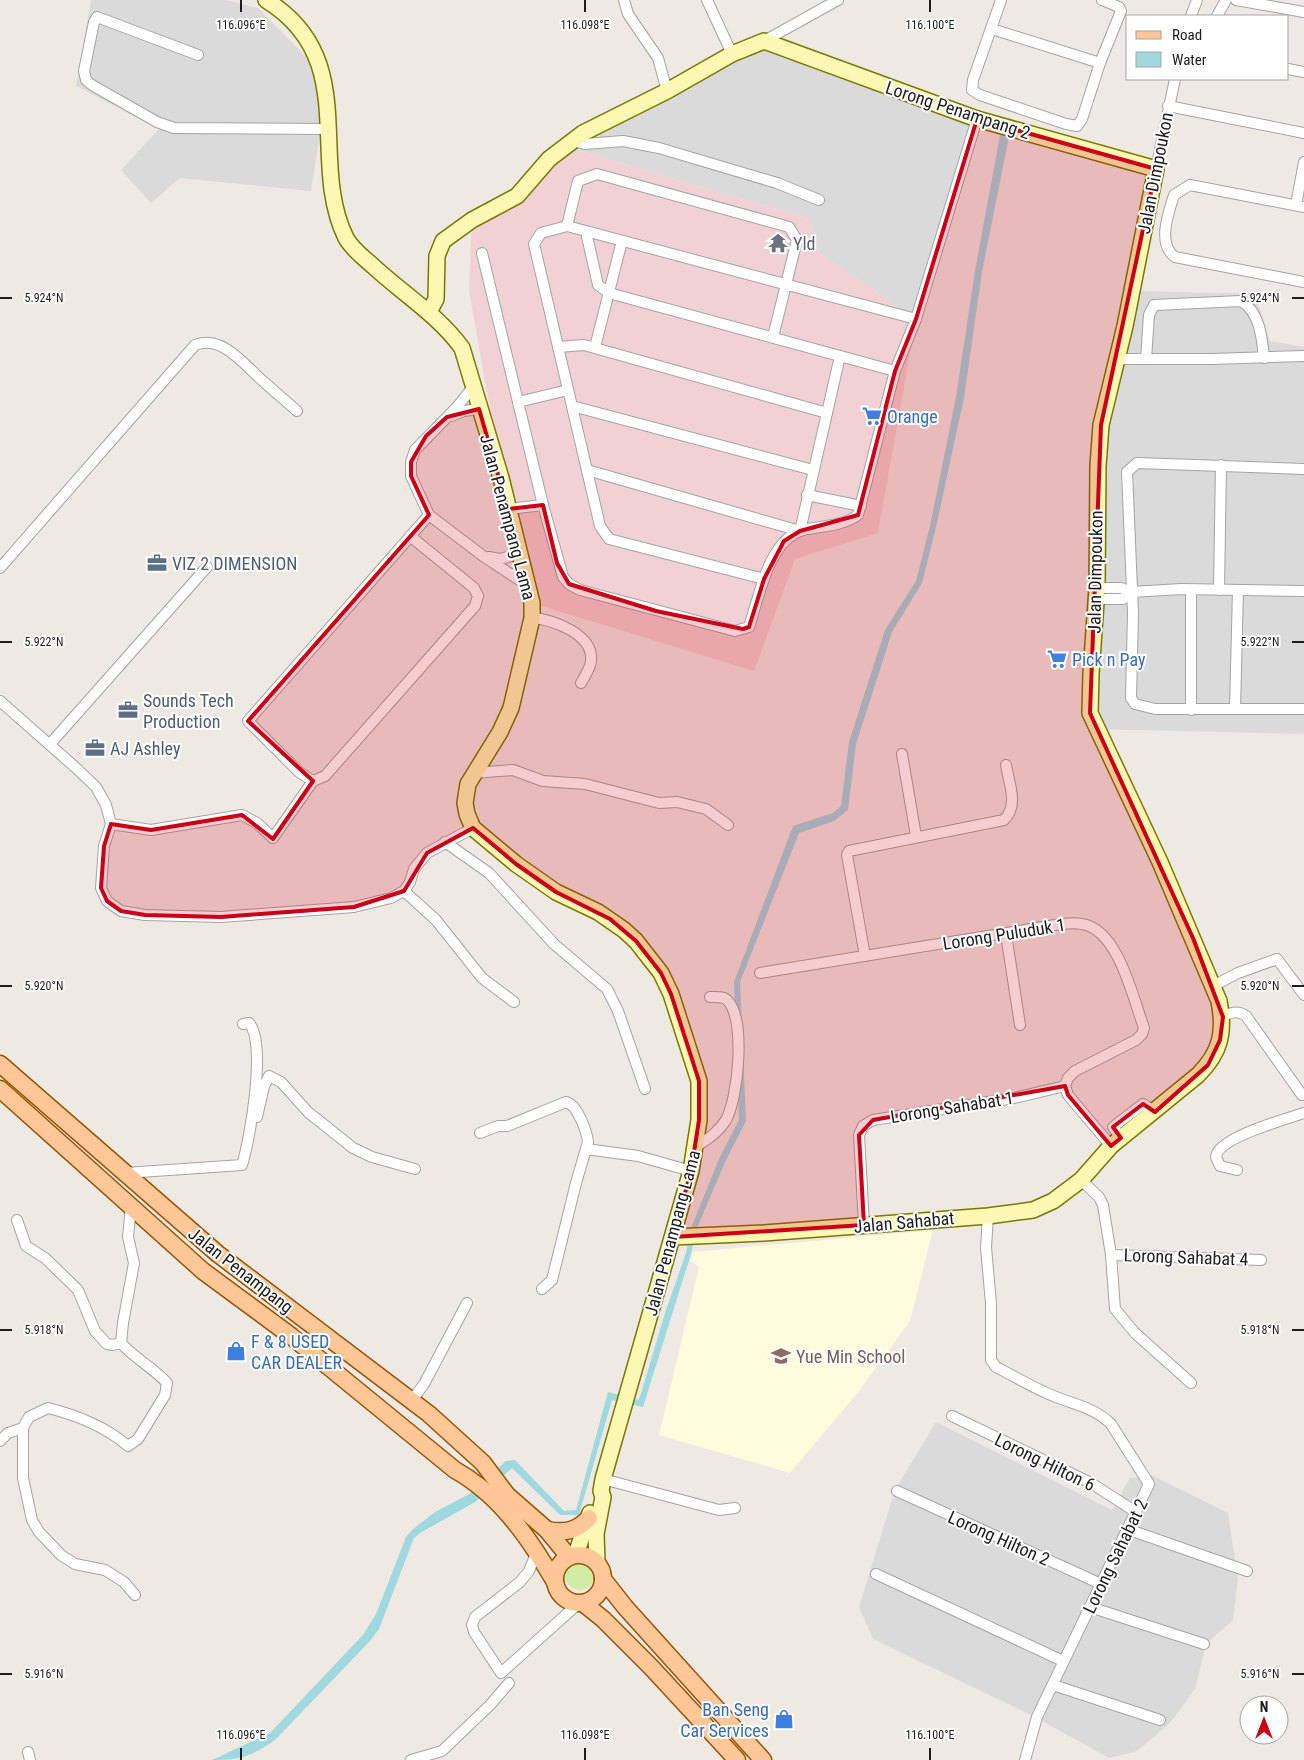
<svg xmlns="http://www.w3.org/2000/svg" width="1304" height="1760" viewBox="0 0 1304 1760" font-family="'Roboto Condensed',sans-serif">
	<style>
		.residential { fill: #dbdada }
		.commercial { fill: #f1d1d3 }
		.education { fill: #fffbdc }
		.grass { fill: #d0eca5 }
		.water { fill: #a0d8df }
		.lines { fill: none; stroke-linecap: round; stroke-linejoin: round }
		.street-casing { stroke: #a4a4a4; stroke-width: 12 }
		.secondary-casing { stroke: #797800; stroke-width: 18 }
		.primary-casing { stroke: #975400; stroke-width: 19 }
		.street { stroke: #fff; stroke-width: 10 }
		.secondary { stroke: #fcf8b3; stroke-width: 15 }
		.primary { stroke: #ffc798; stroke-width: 16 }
		.marked { fill: #cb0016; fill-opacity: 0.2; stroke: #cb0016; stroke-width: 4; stroke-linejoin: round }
		.ticks { fill: none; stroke: #1d1d1d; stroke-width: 2 }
		.labels { text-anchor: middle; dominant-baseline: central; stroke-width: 4; stroke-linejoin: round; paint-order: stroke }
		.street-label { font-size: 18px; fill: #1d1d1d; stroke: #fff }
		.worship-label { font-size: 18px; fill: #5b616d; stroke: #fff; text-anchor: start }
		.shop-label { font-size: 18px; fill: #366cbe; stroke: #fff; text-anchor: start }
		.service-label { font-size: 18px; fill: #4e5e75; stroke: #fff; text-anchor: start }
		.education-label { font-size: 18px; fill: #785e54; stroke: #fff; text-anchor: start }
		.ticks-label { font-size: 12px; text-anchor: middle; fill: #1d1d1d; stroke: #fff; stroke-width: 4; stroke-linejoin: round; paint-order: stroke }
	</style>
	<rect width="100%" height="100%" fill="#efe9e3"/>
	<g class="residential">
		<polygon points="91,0 226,0 258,8 313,64 321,128 311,191 180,178 151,203 121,170 159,129 76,86"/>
		<polygon points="764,41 977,119 916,319 819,253 810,219 566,147"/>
		<polygon points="1138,291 1255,294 1270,341 1304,347 1304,734 1091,729 1105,429"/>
		<polygon points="936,1422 1112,1510 1130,1478 1153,1476 1228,1513 1238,1579 1233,1620 1206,1644 1195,1689 1169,1724 1137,1751 1109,1758 1033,1716 873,1639 859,1607 895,1490"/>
	</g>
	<polygon class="commercial" points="566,147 810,219 819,253 916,319 878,533 795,559 754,671 532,603 508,509 469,291 472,220 517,196"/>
	<polygon class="education" points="933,1230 910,1321 859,1391 790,1473 659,1435 699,1267 691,1261 693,1252"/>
	<circle class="grass" cx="580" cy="1575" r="15"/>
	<path class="water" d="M1000,135l9,2 -27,135 -18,126 -28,129 -14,56 -30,49 -36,112 -8,66 -14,11 -35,12 -59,149 6,139 -20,39 -29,68 -6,26 -48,153 -31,-7 -33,115h-19l-48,-47 -37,34 -55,31 -6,5 -35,91 -9,12 -95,99c-23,16 -35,20 -63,20l58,-27 93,-98 13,-21 30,-77 6,-7 23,-18 34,-18 37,-33 9,-1 49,51 12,-1 32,-118 30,8 2,-3 25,-84 21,-60 5,-25 28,-69 20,-39 -5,-138 59,-156 40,-13 8,-7 8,-64 36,-112 31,-49 14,-55 26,-129 19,-126z"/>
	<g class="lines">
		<defs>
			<g id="street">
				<polyline points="624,0 628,14 658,58 667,91"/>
				<polyline points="707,0 732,54"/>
				<polyline points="1001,0 973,80 972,90 980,95 1066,124 1077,126 1082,119 1100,63 1121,11 1119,7 1102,0"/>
				<polyline points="1236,0 1304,12"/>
				<polyline points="1191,16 1197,0"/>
				<polyline points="1217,16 1226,0"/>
				<polyline points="992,29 1100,63"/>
				<polyline points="764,41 838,0"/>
				<polyline points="198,55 97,17 94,22 84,71 86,80 92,85 157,122 174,128 330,129"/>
				<polyline points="1288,69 1304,72"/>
				<polyline points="1168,106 1304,133"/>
				<polyline points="572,141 585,144 623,141 659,148 777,183 819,200"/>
				<polyline points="1156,169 1175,79"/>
				<polyline points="1296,205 1304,162"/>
				<path d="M1304,207l-114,-22 -16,10c-6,19 -17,49 1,62l129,25"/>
				<polyline points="567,226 578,181 597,174 789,227 797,240 773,337"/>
				<polyline points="586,232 598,285 609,293 895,371"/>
				<path d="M482,253l61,252 20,72 6,7 11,6 155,41 14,-4c10,-29 19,-87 54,-97 18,-4 40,-4 55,-15l37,-144 21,-52 61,-200"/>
				<polyline points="558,347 584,345 827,413"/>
				<polyline points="595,347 622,241"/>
				<polyline points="1117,359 1212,359 1304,356"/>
				<path d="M1146,359l3,-44 5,-10 87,-4c19,11 21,37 23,57"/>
				<polyline points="473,387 457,407 415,450 411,462 411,476 429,515 483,556 527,585"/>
				<polyline points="518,402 568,390"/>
				<polyline points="572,406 813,470"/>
				<polyline points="451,416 464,411 479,409"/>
				<polyline points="1304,469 1137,463 1127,472 1133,613 1131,698 1135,704 1155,709 1304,709"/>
				<polyline points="587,470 800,531"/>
				<polyline points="807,495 861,506"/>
				<polyline points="508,509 543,505"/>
				<polyline points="800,531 840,356"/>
				<polyline points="489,557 500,559 518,554"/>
				<path d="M0,568l195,-223c28,-11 51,22 69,37 11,10 22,19 33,29"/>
				<polyline points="764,579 609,539 600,526 534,244 541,233 567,226 916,319"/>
				<polyline points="1097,588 1121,588 1131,592 1181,589 1304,591"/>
				<polyline points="1219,590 1221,465"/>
				<polyline points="1097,599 1123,599 1131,592"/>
				<path d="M532,618c20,1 62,16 59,43 -1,8 -6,15 -10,22"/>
				<polyline points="0,701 75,767 96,787 106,805 111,824 104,846 101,888 107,901 121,911 145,915 221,917 354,907 391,898 404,891 410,882 414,869 427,853 473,828"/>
				<polyline points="1235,709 1238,590"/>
				<polyline points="1191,710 1191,590"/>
				<polyline points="50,744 207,567"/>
				<polyline points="902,754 916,836"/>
				<polyline points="472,773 513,770 543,781 585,784 659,803 677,802 706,809 728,825"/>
				<polyline points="313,781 299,772 248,721 429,515"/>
				<polyline points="111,824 151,830 242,815 257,823 273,838 313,781 325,776 475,606 478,596 474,588 410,536"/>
				<polyline points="445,842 489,873 554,944 607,989 618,1011 645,1089"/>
				<polyline points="404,891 436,920 482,978 514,1002"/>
				<polyline points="1006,934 1020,1025"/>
				<path d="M865,956l-18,-101 2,-4 155,-31c15,-15 5,-36 2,-55"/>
				<path d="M760,973l295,-48c8,-1 18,-3 27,-1 36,5 51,74 62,104l-2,6 -6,6 -61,31 -7,7 -3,8"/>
				<polyline points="1213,986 1238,973 1277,959 1304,995"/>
				<path d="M1223,1017c8,-5 15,-7 23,-1l56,79"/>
				<polyline points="1065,1086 1068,1095 1111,1146"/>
				<polyline points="257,1117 264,1086 269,1076 281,1082 308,1112 353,1148 372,1157 415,1169"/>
				<path d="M480,1133l18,-7h9l59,-24c11,2 21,30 22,40l-12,41 -24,97 -10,9"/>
				<polyline points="1121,1138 1113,1127 1143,1104 1155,1112"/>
				<path d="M694,1148c12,-8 24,-15 32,-28 12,-22 20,-99 2,-119 -4,-5 -11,-4 -18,-4"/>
				<polyline points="586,1149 638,1156 691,1171"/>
				<path d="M1237,1170l-17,-4 -4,-9c1,-19 70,-38 88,-44"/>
				<path d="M125,1173l117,-8c8,-25 25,-123 7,-142l-6,1"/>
				<polyline points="1081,1180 1099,1197 1103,1205 1111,1255 1115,1309 1135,1333 1191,1383"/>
				<path d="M988,1216l-2,31 5,57v56l5,7c20,10 39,22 60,30 20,8 39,11 55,27l38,60 -112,233 -12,43"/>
				<polyline points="17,1220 26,1246 45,1258 78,1290 95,1331 107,1344 112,1345 121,1343"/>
				<polyline points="864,1225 859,1135 863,1126 873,1120 1014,1098 1065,1086"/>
				<polyline points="1111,1255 1261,1260"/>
				<polyline points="412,1400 424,1384 467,1303"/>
				<polyline points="952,1416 1091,1483 1136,1512"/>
				<polyline points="23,1428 23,1478 32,1520 39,1532 61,1555 75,1564 105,1570 124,1582 135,1595"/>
				<path d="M0,1441l8,-8 15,-5 6,-11 19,-9c28,7 58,19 80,38l10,-7 27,-44 2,-12c-13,-15 -32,-24 -46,-40l2,-20 11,-60 -6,-26 3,-31"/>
				<polyline points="603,1479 719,1510 735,1508"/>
				<polyline points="897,1491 1101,1584"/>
				<polyline points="1127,1529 1247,1571"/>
				<polyline points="537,1551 529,1571 520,1582 475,1617 472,1625 474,1632 501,1673 579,1603"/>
				<polyline points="876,1574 1063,1661"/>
				<polyline points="1090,1607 1204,1644"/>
				<polyline points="1053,1685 1160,1720"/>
				<polyline points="28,1752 30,1760"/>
				<polyline points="411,1760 442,1751 490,1705 509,1683"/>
			</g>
			<g id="secondary">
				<path d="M266,0c96,59 41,159 80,238 6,11 18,20 27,28 29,27 65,49 89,82l39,130 31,125v15l-21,90 -11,24 -32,52 -3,19 2,11 6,14 43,36 40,28 42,20 26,18 12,11 25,32 10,21 28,87v39l-8,51 -88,308 -2,12 2,6 -7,37 1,28"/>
				<path d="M429,312l7,-13 1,-43 6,-15 29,-21 45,-24 32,-37 34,-26 84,-42 65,-37 32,-13 213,78 179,50 -31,157 -24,99 -3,41 -1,122 -6,85 -1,40 70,149 59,139c6,31 2,51 -21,74l-87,71 -30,34 -28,21 -20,9 -45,6 -224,17 -91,4"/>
				<polyline points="576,1554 590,1513"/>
			</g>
			<g id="primary">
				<polyline points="0,1064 218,1254 429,1414 483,1463 507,1495 547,1530 569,1557"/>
				<path d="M0,1089l203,182 88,65 164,134c45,25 74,68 100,112"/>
				<path d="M547,1530c17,3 29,2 42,-12"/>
				<circle cx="579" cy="1579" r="24"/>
				<polyline points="603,1579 625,1607 763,1760"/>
				<polyline points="583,1603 603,1619 651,1667 737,1760"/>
			</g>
		</defs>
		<use href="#street" class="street-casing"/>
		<use href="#secondary" class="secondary-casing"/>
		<use href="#primary" class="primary-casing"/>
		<use href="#street" class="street"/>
		<use href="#secondary" class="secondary"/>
		<use href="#primary" class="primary"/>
	</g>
	<path class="marked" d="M977,119l179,50 -55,256 -11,288 103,225 30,79 -3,23 -12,25 -53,47 -12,-8 -30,23 8,11 -10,8 -43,-51 -3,-9 -192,34 -14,15 5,90 -191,12 18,-66 8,-51v-39l-28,-87 -10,-21 -25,-32 -26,-22 -54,-27 -40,-28 -43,-36 -46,25 -23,38 -50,16 -133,10 -76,-2 -24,-4 -14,-10 -6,-13 3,-42 7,-22 40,6 91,-15 31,24 40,-58 -65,-60 181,-206 -18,-39v-14l15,-26 21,-19 32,-8 29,100 35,-4 14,58 12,21 87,27 87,18 6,-2 15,-48 20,-38 16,-10 58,-16 37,-144 21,-52z"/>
	<path class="ticks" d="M241,0v12M585,0v12M930,0v12M0,298h12M1292,298h12M0,642h12M1292,642h12M0,986h12M1292,986h12M0,1330h12M1292,1330h12M0,1674h12M1292,1674h12M241,1748v12M585,1748v12M930,1748v12"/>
	<defs>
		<symbol id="temple-bare" viewBox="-9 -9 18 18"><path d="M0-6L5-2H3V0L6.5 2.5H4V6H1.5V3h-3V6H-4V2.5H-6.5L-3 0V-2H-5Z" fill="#6b7280" stroke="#fff" stroke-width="2.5" paint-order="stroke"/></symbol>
		<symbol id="supermarket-bare" viewBox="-9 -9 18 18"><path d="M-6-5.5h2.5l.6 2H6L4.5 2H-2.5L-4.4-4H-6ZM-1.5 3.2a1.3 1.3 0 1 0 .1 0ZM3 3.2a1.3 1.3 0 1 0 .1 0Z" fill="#3f7fe0" stroke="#fff" stroke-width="2.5" paint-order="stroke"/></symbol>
		<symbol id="office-bare" viewBox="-9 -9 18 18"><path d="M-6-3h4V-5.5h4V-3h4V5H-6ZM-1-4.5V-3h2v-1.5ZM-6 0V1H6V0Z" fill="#5c6f8a" stroke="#fff" stroke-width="2.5" paint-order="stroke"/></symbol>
		<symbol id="shop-bare" viewBox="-9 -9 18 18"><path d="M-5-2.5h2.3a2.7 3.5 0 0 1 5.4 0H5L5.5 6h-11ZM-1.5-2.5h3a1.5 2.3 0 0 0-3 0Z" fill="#3f7fe0" stroke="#fff" stroke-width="2.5" paint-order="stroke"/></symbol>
		<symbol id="school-bare" viewBox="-9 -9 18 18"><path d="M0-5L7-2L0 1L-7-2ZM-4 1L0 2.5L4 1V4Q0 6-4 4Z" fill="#8d6e63" stroke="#fff" stroke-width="2.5" paint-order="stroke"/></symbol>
	</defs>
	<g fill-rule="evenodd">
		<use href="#temple-bare" x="764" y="229" width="28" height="28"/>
		<use href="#supermarket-bare" x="858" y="402" width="28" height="28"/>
		<use href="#office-bare" x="143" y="549" width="28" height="28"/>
		<use href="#supermarket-bare" x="1043" y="645" width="28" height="28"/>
		<use href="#office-bare" x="114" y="696" width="28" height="28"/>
		<use href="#office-bare" x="81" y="734" width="28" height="28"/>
		<use href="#shop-bare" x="222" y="1337" width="28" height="28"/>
		<use href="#school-bare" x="767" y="1342" width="28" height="28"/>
		<use href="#shop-bare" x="770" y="1705" width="28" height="28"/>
	</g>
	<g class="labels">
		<g class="street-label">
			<text transform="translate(958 110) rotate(18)">Lorong Penampang 2</text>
			<text transform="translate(1155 173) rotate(-79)">Jalan Dimpoukon</text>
			<text transform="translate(508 517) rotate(75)">Jalan Penampang Lama</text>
			<text transform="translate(1095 572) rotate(-89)">Jalan Dimpoukon</text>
			<text transform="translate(1004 934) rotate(-9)">Lorong Puluduk 1</text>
			<text transform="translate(952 1107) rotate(-9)">Lorong Sahabat 1</text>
			<text transform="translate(904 1222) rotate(-5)">Jalan Sahabat</text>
			<text transform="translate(672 1233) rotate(-75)">Jalan Penampang Lama</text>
			<text transform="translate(1186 1257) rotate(2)">Lorong Sahabat 4</text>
			<text transform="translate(241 1270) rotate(38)">Jalan Penampang</text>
			<text transform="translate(1045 1462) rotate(26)">Lorong Hilton 6</text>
			<text transform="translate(999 1538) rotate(24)">Lorong Hilton 2</text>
			<text transform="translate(1115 1556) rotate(-64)">Lorong Sahabat 2</text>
		</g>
		<g class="worship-label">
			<text x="793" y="243">Yld</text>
		</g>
		<g class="shop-label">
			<text x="887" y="416">Orange</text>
			<text x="1072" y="659">Pick n Pay</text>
			<text x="251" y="1341">F &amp; 8 USED<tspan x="251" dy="21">CAR DEALER</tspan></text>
			<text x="769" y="1709" text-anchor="end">Ban Seng<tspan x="769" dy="21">Car Services</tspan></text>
		</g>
		<g class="service-label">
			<text x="172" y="563">VIZ 2 DIMENSION</text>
			<text x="143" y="700">Sounds Tech<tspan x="143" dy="21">Production</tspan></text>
			<text x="110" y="748">AJ Ashley</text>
		</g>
		<g class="education-label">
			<text x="796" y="1356">Yue Min School</text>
		</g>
	</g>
	<g class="ticks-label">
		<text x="241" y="29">116.096°E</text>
		<text x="585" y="29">116.098°E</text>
		<text x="930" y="29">116.100°E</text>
		<text x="44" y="302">5.924°N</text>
		<text x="1260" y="302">5.924°N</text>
		<text x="44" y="646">5.922°N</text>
		<text x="1260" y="646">5.922°N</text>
		<text x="44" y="990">5.920°N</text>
		<text x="1260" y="990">5.920°N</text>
		<text x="44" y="1334">5.918°N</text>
		<text x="1260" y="1334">5.918°N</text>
		<text x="44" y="1678">5.916°N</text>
		<text x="1260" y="1678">5.916°N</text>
		<text x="241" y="1739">116.096°E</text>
		<text x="585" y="1739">116.098°E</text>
		<text x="930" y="1739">116.100°E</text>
	</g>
	<rect x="1126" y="15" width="162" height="65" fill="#ffffff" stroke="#a5a5a5"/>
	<rect x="1136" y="31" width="25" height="8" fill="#ffc798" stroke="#a5a5a5"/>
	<text x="1172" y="40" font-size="15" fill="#1d1d1d">Road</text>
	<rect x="1136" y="52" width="25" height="15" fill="#a0d8df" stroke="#a5a5a5"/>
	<text x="1172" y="65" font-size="15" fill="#1d1d1d">Water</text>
	<g transform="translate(1264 1720)"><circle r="24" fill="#ffffff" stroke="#a5a5a5"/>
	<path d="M0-4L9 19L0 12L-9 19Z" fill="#cb0016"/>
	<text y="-8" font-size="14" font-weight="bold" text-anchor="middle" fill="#1d1d1d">N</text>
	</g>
</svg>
